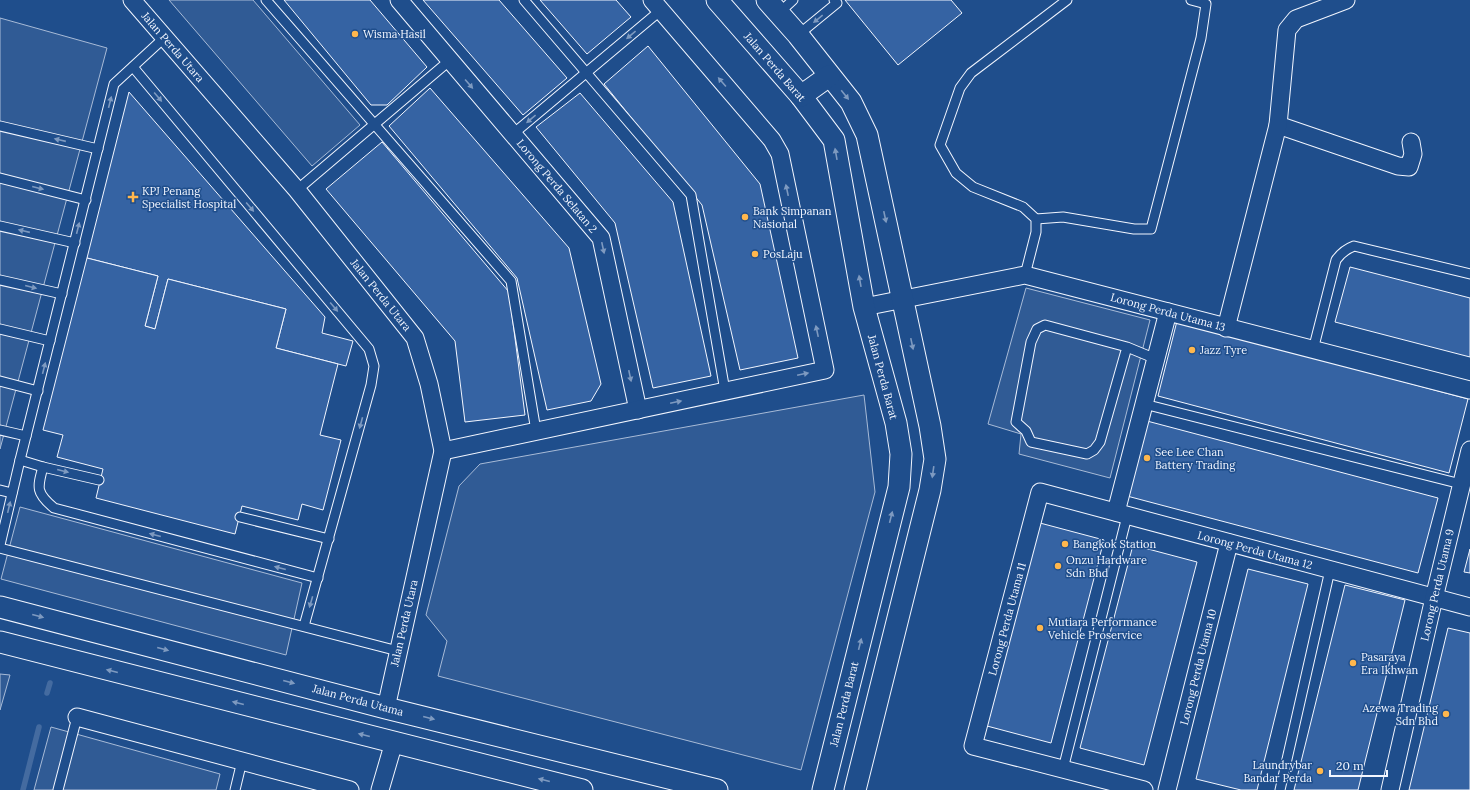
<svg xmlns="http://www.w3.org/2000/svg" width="1470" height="790" viewBox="0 0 1470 790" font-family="Lora,serif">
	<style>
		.built { fill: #305b95; stroke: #a8bbd7 }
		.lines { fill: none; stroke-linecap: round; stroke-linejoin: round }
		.stream { stroke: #446ba0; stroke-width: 5.5 }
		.building { fill: #3563a3; stroke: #f2f6ff }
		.service-casing { stroke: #f2f6ff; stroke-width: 11 }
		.minor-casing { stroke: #f2f6ff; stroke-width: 19 }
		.tertiary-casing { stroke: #f2f6ff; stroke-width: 23 }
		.service { stroke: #1f4e8c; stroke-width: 9 }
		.minor { stroke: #1f4e8c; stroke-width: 17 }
		.tertiary { stroke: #1f4e8c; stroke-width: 21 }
		.oneway { fill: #7e9ac0 }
		.poi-dot { fill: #ffb74d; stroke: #1f4e8c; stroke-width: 1.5 }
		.labels { text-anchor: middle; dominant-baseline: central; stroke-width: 3; stroke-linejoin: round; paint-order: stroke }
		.poi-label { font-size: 11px; fill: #f2f6ff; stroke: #1f4e8c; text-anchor: start }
		.street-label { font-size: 11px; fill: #f2f6ff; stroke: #1f4e8c }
	</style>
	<rect width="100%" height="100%" fill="#1f4e8c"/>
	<g class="built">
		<polygon points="169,0 253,0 360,125 312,166"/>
		<polygon points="0,18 107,48 0,449"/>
		<polygon points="1026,288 1150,320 1110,478 1019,454 1021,434 988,424"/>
		<polygon points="864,395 875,492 801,770 438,676 447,641 426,615 459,486 480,464"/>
		<polygon points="20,507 302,583 286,655 1,579"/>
		<polygon points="0,674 10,675 0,710"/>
		<polygon points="51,727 220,774 216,790 34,790"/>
	</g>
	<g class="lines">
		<g class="stream">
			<polyline points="47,693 50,683"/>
			<polyline points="23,790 39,727"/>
		</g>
	</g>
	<g class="building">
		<polygon points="284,0 370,0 427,67 387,105 371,105"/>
		<polygon points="423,0 499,0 567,78 523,115"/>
		<polygon points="540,0 616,0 631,17 587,54"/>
		<polygon points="845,0 951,0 962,13 898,65"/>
		<polygon points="648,46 760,184 798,358 740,370 702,205 604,84"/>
		<polygon points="430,88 569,248 601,384 591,401 547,410 517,278 389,126"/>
		<polygon points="129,92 325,317 322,333 353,341 346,366 276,348 286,309 168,279 155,329 145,326 158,276 87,258"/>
		<polygon points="580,93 673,202 711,376 653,388 615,223 536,127"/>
		<polygon points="382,142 509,292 525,415 465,422 455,341 326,189"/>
		<polygon points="87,258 158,276 145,326 155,329 168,279 286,309 276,348 338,364 320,435 341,440 323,510 302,504 298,520 242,506 235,534 96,498 103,469 57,457 63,435 43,430"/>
		<polygon points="1350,267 1470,298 1470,357 1335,322"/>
		<polygon points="1177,321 1468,399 1449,473 1158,396"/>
		<polygon points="1147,421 1438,498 1418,573 1127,496"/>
		<polygon points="1040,523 1104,540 1051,743 987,726"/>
		<polygon points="1133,545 1197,562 1144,765 1080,748"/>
		<polygon points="1470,549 1470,573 1464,572"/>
		<polygon points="1248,569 1308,584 1257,790 1241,790 1196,779"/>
		<polygon points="1345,585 1405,600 1358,790 1294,790"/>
		<polygon points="1448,628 1470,633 1470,790 1409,790"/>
	</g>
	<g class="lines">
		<defs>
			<g id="service">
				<polyline points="266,0 511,281 536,431"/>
				<polyline points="524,0 691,195 725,391"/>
				<polyline points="779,13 793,0"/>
				<polyline points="798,35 837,3 834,0"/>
				<polyline points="133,67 369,349 374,366 371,385 304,626"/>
				<polyline points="0,126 98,149"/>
				<polyline points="513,134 661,10"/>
				<polyline points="0,178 86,200"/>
				<polyline points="297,190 449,61"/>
				<polyline points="1036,219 1063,217 1134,229 1151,229 1201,38 1206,4 1191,0"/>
				<polyline points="0,226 75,243"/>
				<polyline points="1025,275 1036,232 1036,219 1023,207 973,187 956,173 940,145 960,88 971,73 1067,0"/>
				<polyline points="0,280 62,294"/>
				<polyline points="0,329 50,341"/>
				<polyline points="1127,347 1100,442 1094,450 1087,454 1031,442 1026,431 1016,422 1031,342 1037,329 1045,325 1127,347 1156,359"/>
				<path d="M1313,350l23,-90c5,-7 10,-11 18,-14l116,28"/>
				<polyline points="0,381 38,391"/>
				<polyline points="1144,404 1461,484"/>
				<polyline points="0,430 26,436"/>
				<polyline points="20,460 43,467"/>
				<path d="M99,480l-56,-13c-6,21 -7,26 11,41l264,70"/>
				<polyline points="0,490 12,493"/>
				<polyline points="240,517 329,539"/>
				<polyline points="0,545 20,460 114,84 165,37"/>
				<polyline points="0,548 398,651"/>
				<polyline points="1063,769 1127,516"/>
				<polyline points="58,790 77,717"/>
				<polyline points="235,790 242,761"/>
				<polyline points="1280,790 1330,570"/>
			</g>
			<g id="minor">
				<polyline points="132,0 297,190 415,338 429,384 443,451 386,708"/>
				<polyline points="399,0 601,238 638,410"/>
				<polyline points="1278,125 1398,166 1409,167 1413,154 1411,142"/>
				<polyline points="864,307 1025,275 1470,390"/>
				<polyline points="1226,328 1278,125 1287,30 1296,19 1346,0"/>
				<polyline points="443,451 825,370 780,154 772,140 652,0"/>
				<polyline points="1116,512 1168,312"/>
				<polyline points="77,717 350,790"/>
				<polyline points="380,790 394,742"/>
				<polyline points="1144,790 973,746 1040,492 1470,607"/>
				<polyline points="1167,790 1229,543"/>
				<polyline points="1390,790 1434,598 1470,450"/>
			</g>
			<g id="tertiary">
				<polyline points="717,0 801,96 834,140 864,307 896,423 901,454 899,487 823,790"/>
				<polyline points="767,0 798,35 851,102 867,135 930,426 935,459 930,490 855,790"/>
				<polyline points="801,96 829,76"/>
				<polyline points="0,607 386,708 717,790"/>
				<polyline points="0,642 582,790"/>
			</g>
		</defs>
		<use href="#service" class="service-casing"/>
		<use href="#minor" class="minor-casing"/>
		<use href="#tertiary" class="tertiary-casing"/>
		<use href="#service" class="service"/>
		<use href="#minor" class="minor"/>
		<use href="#tertiary" class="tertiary"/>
	</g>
	<defs><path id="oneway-solid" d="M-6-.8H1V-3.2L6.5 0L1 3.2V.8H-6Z"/></defs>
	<g class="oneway">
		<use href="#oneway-solid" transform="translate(818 19) rotate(141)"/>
		<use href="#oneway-solid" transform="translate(631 35) rotate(140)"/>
		<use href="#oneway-solid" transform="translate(722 82) rotate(-131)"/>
		<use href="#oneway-solid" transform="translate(469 84) rotate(49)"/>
		<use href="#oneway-solid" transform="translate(845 95) rotate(51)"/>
		<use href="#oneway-solid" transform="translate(158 97) rotate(50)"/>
		<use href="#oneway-solid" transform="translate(110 102) rotate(-76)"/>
		<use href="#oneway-solid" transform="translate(531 119) rotate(140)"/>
		<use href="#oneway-solid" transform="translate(60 140) rotate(-167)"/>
		<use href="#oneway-solid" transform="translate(836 154) rotate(-100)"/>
		<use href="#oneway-solid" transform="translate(38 188) rotate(14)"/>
		<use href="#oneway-solid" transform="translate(787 190) rotate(-102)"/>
		<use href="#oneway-solid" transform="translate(250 207) rotate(50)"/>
		<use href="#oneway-solid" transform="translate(885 217) rotate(78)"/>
		<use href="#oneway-solid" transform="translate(78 228) rotate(-76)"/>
		<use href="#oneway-solid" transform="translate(24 231) rotate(-167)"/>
		<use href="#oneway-solid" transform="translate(603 248) rotate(78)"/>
		<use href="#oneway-solid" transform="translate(860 281) rotate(-100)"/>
		<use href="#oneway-solid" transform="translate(31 287) rotate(14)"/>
		<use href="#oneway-solid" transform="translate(334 307) rotate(50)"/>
		<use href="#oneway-solid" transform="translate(817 331) rotate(-102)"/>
		<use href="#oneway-solid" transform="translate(912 344) rotate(78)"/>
		<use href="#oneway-solid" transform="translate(44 368) rotate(-76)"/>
		<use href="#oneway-solid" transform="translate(803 374) rotate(-12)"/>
		<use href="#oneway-solid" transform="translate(630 376) rotate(78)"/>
		<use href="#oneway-solid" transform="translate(676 402) rotate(-12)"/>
		<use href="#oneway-solid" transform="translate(361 423) rotate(105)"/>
		<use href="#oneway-solid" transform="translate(63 471) rotate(14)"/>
		<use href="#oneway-solid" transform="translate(933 472) rotate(98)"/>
		<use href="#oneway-solid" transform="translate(9 507) rotate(-77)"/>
		<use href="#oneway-solid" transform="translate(891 517) rotate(-76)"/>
		<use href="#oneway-solid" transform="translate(155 535) rotate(-165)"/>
		<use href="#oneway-solid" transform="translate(280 568) rotate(-165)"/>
		<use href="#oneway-solid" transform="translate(311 602) rotate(106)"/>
		<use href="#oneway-solid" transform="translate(38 616) rotate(15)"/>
		<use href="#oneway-solid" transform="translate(860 644) rotate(-76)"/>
		<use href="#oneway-solid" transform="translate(163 649) rotate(15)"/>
		<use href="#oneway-solid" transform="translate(112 671) rotate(-166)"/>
		<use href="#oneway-solid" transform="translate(289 682) rotate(15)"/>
		<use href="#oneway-solid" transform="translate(238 703) rotate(-166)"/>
		<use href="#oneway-solid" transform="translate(429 718) rotate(14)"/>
		<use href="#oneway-solid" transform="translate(364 735) rotate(-166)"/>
		<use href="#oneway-solid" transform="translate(544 780) rotate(-166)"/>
	</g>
	<g class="poi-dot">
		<circle cx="355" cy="34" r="4"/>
		<path d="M131 191h4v4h4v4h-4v4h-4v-4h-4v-4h4z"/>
		<circle cx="745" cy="217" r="4"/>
		<circle cx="755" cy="254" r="4"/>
		<circle cx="1192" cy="350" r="4"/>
		<circle cx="1147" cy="458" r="4"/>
		<circle cx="1065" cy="544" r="4"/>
		<circle cx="1058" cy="566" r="4"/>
		<circle cx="1040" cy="628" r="4"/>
		<circle cx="1353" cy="663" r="4"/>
		<circle cx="1446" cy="714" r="4"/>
		<circle cx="1320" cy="771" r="4"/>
	</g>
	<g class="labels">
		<g class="poi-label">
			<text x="363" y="34">Wisma Hasil</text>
			<text x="142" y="191">KPJ Penang<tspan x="142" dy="13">Specialist Hospital</tspan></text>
			<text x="753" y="211">Bank Simpanan<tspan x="753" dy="13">Nasional</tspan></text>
			<text x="763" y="254">PosLaju</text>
			<text x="1200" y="350">Jazz Tyre</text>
			<text x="1155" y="452">See Lee Chan<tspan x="1155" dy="13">Battery Trading</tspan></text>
			<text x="1073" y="544">Bangkok Station</text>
			<text x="1066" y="560">Onzu Hardware<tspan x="1066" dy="13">Sdn Bhd</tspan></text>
			<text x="1048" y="622">Mutiara Performance<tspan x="1048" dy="13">Vehicle Proservice</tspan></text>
			<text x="1361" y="657">Pasaraya<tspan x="1361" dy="13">Era Ikhwan</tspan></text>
			<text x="1438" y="708" text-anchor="end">Azewa Trading<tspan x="1438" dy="13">Sdn Bhd</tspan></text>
			<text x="1312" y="765" text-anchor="end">Laundrybar<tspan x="1312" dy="13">Bandar Perda</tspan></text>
		</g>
		<g class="street-label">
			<text transform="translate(173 47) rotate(49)">Jalan Perda Utara</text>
			<text transform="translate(775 67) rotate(49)">Jalan Perda Barat</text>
			<text transform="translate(557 186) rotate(50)">Lorong Perda Selatan 2</text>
			<text transform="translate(381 295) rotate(51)">Jalan Perda Utara</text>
			<text transform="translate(1168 312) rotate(15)">Lorong Perda Utama 13</text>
			<text transform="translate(883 377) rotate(75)">Jalan Perda Barat</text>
			<text transform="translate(1255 550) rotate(15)">Lorong Perda Utama 12</text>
			<text transform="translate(1437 585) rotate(-77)">Lorong Perda Utama 9</text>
			<text transform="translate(1007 619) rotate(-75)">Lorong Perda Utama 11</text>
			<text transform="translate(404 623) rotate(-77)">Jalan Perda Utara</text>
			<text transform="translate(1198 667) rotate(-76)">Lorong Perda Utama 10</text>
			<text transform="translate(358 700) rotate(15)">Jalan Perda Utama</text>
			<text transform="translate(844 704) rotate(-76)">Jalan Perda Barat</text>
		</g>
	</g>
	<path d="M1330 770v6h57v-6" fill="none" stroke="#f2f6ff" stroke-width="2"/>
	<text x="1336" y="770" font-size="12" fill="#f2f6ff" stroke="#1f4e8c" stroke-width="3" paint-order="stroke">20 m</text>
</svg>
